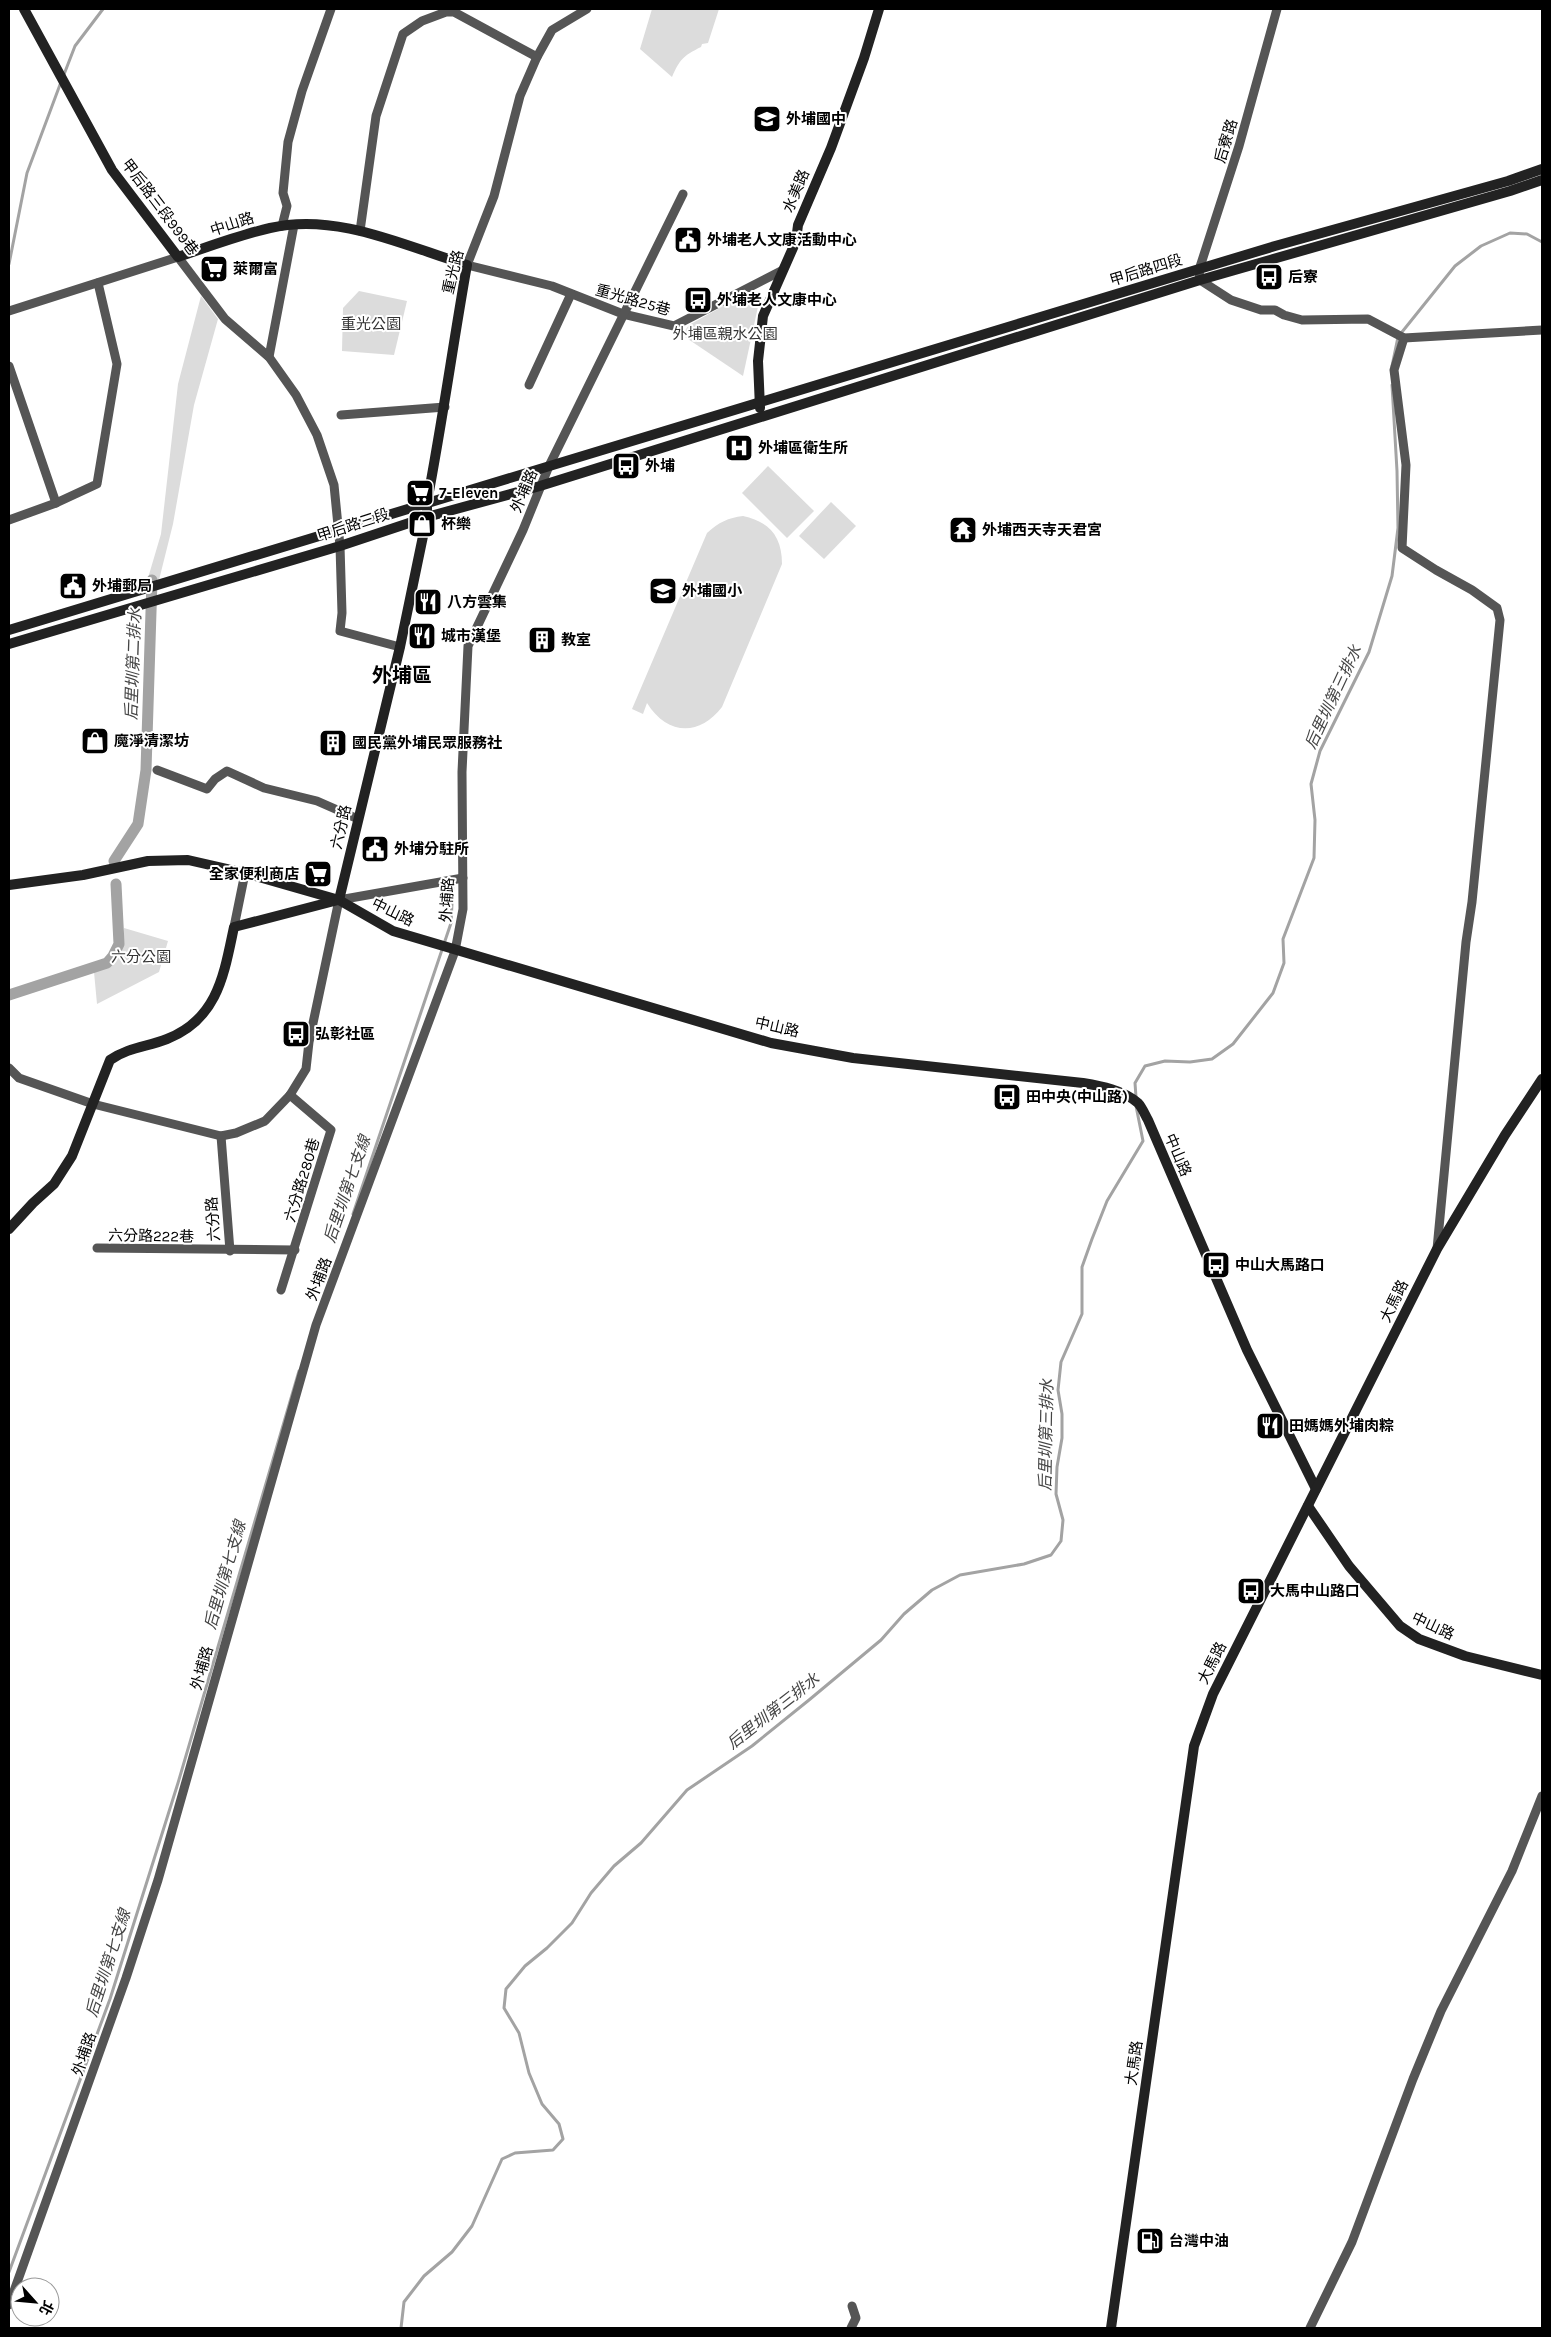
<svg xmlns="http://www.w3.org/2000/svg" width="1551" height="2337" viewBox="0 0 1551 2337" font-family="Karla,'Noto Sans TC',sans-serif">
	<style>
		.green { fill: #dcdcdc }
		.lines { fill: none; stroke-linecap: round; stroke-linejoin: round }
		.stream { stroke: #a3a3a3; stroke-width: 3 }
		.canal { stroke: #a3a3a3; stroke-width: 11 }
		.street { stroke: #555; stroke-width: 9 }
		.secondary { stroke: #222; stroke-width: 10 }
		.labels { text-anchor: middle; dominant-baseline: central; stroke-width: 4; stroke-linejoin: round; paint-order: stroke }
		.poi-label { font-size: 15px; font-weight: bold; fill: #000; stroke: #fff; text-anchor: start }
		.street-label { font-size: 15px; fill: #000; stroke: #fff }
		.park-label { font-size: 15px; fill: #333; stroke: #fff }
		.water-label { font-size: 16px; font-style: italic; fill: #444; stroke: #fff }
		.district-label { font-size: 20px; font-weight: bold; fill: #000; stroke: #fff }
	</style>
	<rect width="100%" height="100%" fill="#fff"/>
	<g class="green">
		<path d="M652,9h67l-11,34 -6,1 -1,3c-18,9 -21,12 -29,30l-32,-28z"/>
		<polygon points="359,291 407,301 394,355 342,351 343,308"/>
		<polygon points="747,293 759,302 743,376 682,335 689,325"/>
		<polygon points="201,296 218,319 194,405 173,524 159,580 148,578 161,534 178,384"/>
		<polygon points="768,466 814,511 787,538 742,493"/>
		<polygon points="831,502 856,526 824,559 799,536"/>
		<path d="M743,516c27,6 39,21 39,48l-60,143c-23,30 -55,28 -75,-4l-4,11 -11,-5 75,-176c12,-11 21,-15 36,-17z"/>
		<path d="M124,928l44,13 -9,31 -62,32 -3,-32c27,-10 27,-18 30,-44z"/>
	</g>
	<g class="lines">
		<g class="stream">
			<polyline points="63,77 75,46 103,9"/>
			<polyline points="9,264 27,173 61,82"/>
			<polyline points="1392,366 1398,337 1455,266 1481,246 1510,233 1527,234 1542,242"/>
			<polyline points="1136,1097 1135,1083 1145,1066 1165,1061 1190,1062 1212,1059 1233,1044 1273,993 1284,963 1283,939 1314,858 1315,820 1311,784 1320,751 1369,652 1392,576 1398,528 1397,471 1392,385"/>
			<polyline points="353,1214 451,923 453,883"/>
			<polyline points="9,2272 110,1999 178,1783 299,1371"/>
			<polyline points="401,2328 404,2302 424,2276 452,2252 472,2226 502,2159 515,2153 553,2150 563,2139 559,2124 542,2104 529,2073 519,2033 504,2008 506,1989 525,1966 547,1948 572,1923 591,1893 614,1866 641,1843 687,1790 752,1746 809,1700 881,1640 904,1614 932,1590 960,1575 1024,1564 1051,1555 1061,1541 1063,1520 1056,1494 1057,1467 1062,1438 1062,1414 1058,1390 1061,1362 1082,1314 1082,1267 1092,1239 1107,1201 1143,1141 1136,1106"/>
		</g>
		<g class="canal">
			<polyline points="114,861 138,824 146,770 152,580"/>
			<polyline points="9,995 107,963 113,956 119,944 116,884"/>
		</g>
		<g class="street">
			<polyline points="587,9 552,30 537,57 520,96 494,196 467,265 552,286 623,314 674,326 783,270"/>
			<polyline points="1277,9 1239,146 1199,270 1200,280 1231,300 1261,310 1275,310 1284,315 1302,320 1368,319 1404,338 1542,330"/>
			<polyline points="282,226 287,206 283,193 288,142 302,91 331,9"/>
			<polyline points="360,231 376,116 403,34 422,21 446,12 454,12 537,57"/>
			<polyline points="9,311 178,257 225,319 269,357 296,395 317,435 334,485 340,546 342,613 340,631 400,647"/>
			<polyline points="1404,338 1394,370 1406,465 1402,548 1436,570 1472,590 1497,608 1500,620 1472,902 1466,942 1437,1249"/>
			<polyline points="269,357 294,225"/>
			<polyline points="9,366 56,503"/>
			<polyline points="529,385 571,294"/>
			<polyline points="341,415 445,407"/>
			<polyline points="9,520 56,503 97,484 117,364 98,283"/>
			<polyline points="157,770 207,789 215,779 227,771 264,788 317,801 358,819"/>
			<polyline points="234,927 245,873"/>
			<polyline points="9,1068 19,1078 93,1104 221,1136 236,1133 265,1121 290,1095 306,1069 309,1042 339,900 463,878"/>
			<polyline points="221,1136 230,1251"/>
			<polyline points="97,1248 295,1250"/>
			<polyline points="281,1290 331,1130 290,1095"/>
			<polyline points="9,2305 126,1978 158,1880 316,1325 455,951 463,909 462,772 468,646 523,530 549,466 683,194"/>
			<polyline points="851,2328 856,2318 852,2306"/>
			<polyline points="1310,2328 1352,2242 1413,2079 1441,2011 1512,1871 1542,1796"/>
		</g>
		<g class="secondary">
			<path d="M24,9l88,161 66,87c30,-10 61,-22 92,-29 66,-16 135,18 197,37 -14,79 -25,159 -40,237v15l-27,130 -61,253"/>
			<polyline points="760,408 758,361 763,316 796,241 798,225 831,148 864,58 879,9"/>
			<polyline points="9,630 1275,246 1508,181 1542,169"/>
			<polyline points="9,644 340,546 427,517 540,486 1200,280 1510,191 1542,180"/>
			<path d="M9,885l74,-10 65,-14 40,-1 57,13 94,27 54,31 378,112 82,15 230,25c18,3 40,7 55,20 4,4 7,12 10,17l99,230 69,139"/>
			<path d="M9,1229l24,-26 21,-19 18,-28 38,-96c19,-13 37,-13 57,-21 51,-20 57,-65 67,-112l104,-27"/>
			<polyline points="1308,1506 1349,1566 1400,1626 1419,1639 1465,1656 1542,1675"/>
			<polyline points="1111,2328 1194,1746 1213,1694 1437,1249 1505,1135 1542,1079"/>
		</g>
	</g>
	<defs>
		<symbol id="school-square" viewBox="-11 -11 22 22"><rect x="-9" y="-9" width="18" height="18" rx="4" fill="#000" stroke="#fff"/><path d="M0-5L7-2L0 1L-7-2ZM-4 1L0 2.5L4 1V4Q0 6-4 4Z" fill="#fff"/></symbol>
		<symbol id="civic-square" viewBox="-11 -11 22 22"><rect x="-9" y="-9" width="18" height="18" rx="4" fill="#000" stroke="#fff"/><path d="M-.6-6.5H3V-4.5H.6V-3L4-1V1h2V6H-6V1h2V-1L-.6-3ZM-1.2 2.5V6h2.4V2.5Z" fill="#fff"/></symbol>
		<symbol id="supermarket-square" viewBox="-11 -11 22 22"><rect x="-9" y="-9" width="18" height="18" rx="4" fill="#000" stroke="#fff"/><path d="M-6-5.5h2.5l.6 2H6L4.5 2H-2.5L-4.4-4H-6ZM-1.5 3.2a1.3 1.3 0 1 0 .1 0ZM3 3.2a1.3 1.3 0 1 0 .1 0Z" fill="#fff"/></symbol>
		<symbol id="bus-square" viewBox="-11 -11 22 22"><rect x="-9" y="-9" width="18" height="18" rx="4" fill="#000" stroke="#fff"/><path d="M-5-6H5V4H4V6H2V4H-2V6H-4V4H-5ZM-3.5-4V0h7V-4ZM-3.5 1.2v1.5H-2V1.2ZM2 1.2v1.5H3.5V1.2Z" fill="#fff"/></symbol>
		<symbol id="hospital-square" viewBox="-11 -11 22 22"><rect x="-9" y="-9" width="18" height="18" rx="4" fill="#000" stroke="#fff"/><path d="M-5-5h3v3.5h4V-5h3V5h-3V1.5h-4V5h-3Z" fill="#fff"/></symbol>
		<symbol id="shop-square" viewBox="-11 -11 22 22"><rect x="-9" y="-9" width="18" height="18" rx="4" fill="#000" stroke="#fff"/><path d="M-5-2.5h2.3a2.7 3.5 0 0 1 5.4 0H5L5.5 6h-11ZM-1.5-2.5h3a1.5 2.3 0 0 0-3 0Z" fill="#fff"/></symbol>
		<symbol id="temple-square" viewBox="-11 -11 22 22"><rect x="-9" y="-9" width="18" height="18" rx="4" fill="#000" stroke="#fff"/><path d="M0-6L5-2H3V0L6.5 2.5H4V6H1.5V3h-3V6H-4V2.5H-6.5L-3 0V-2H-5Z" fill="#fff"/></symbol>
		<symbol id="restaurant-square" viewBox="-11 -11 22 22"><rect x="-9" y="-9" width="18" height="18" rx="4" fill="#000" stroke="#fff"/><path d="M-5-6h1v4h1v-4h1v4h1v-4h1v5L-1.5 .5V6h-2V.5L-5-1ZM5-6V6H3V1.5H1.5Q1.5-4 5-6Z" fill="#fff"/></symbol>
		<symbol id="building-square" viewBox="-11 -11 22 22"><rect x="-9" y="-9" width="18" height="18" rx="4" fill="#000" stroke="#fff"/><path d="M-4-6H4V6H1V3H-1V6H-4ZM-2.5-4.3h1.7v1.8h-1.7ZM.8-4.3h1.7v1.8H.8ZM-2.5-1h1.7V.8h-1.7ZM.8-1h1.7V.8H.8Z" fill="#fff"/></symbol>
		<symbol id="fuel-square" viewBox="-11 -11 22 22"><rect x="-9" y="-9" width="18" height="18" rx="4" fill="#000" stroke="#fff"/><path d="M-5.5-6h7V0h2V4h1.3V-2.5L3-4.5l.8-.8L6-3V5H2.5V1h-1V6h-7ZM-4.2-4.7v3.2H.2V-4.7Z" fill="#fff"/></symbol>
	</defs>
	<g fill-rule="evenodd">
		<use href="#school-square" x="751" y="103" width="32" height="32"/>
		<use href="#civic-square" x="672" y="224" width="32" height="32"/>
		<use href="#supermarket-square" x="198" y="253" width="32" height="32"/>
		<use href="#bus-square" x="1253" y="261" width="32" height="32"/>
		<use href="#bus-square" x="682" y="284" width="32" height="32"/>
		<use href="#hospital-square" x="723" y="432" width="32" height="32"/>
		<use href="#bus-square" x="610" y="450" width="32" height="32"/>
		<use href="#supermarket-square" x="404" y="477" width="32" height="32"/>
		<use href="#shop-square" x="406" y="508" width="32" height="32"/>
		<use href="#temple-square" x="947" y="514" width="32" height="32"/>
		<use href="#civic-square" x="57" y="570" width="32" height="32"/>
		<use href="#school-square" x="647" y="575" width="32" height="32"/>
		<use href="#restaurant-square" x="412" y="586" width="32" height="32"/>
		<use href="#restaurant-square" x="406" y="620" width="32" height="32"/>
		<use href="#building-square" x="526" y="624" width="32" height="32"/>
		<use href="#shop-square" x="79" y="725" width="32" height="32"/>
		<use href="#building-square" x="317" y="727" width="32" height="32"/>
		<use href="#civic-square" x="359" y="833" width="32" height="32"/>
		<use href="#supermarket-square" x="302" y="858" width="32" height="32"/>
		<use href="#bus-square" x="280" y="1018" width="32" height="32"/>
		<use href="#bus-square" x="991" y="1081" width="32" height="32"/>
		<use href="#bus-square" x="1200" y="1249" width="32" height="32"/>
		<use href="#restaurant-square" x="1254" y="1410" width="32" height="32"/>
		<use href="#bus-square" x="1235" y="1575" width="32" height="32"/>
		<use href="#fuel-square" x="1134" y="2225" width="32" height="32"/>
	</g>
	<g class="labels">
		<g class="poi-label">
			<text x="786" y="119">外埔國中</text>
			<text x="707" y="240">外埔老人文康活動中心</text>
			<text x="233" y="269">萊爾富</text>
			<text x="1288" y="277">后寮</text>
			<text x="717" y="300">外埔老人文康中心</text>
			<text x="758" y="448">外埔區衛生所</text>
			<text x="645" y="466">外埔</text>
			<text x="439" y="493">7-Eleven</text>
			<text x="441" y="524">杯樂</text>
			<text x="982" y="530">外埔西天寺天君宮</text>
			<text x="92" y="586">外埔郵局</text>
			<text x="682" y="591">外埔國小</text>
			<text x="447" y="602">八方雲集</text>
			<text x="441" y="636">城市漢堡</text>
			<text x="561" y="640">教室</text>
			<text x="114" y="741">魔淨清潔坊</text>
			<text x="352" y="743">國民黨外埔民眾服務社</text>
			<text x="394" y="849">外埔分駐所</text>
			<text x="299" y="874" text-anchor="end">全家便利商店</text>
			<text x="315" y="1034">弘彰社區</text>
			<text x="1026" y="1097">田中央(中山路)</text>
			<text x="1235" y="1265">中山大馬路口</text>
			<text x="1289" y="1426">田媽媽外埔肉粽</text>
			<text x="1270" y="1591">大馬中山路口</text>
			<text x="1169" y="2241">台灣中油</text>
		</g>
		<g class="street-label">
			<text transform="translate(1226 141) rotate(-73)">后寮路</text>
			<text transform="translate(796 191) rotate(-67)">水美路</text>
			<text transform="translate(160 207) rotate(53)">甲后路三段999巷</text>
			<text transform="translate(232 224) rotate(-18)">中山路</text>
			<text transform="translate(1146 270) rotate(-17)">甲后路四段</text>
			<text transform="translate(453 272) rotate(-76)">重光路</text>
			<text transform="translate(633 300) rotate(16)">重光路25巷</text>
			<text transform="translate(524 491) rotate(-67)">外埔路</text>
			<text transform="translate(353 525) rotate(-18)">甲后路三段</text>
			<text transform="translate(341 827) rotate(-77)">六分路</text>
			<text transform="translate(447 900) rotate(-86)">外埔路</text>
			<text transform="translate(393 912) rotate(26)">中山路</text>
			<text transform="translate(777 1027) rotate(13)">中山路</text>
			<text transform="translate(1178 1155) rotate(67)">中山路</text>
			<text transform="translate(302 1180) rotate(-73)">六分路280巷</text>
			<text transform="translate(213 1219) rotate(-94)">六分路</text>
			<text transform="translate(151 1236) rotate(1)">六分路222巷</text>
			<text transform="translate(319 1279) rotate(-69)">外埔路</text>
			<text transform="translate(1394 1301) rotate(-64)">大馬路</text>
			<text transform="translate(1433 1626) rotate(25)">中山路</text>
			<text transform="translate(1212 1663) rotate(-63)">大馬路</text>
			<text transform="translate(202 1668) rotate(-74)">外埔路</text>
			<text transform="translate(84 2054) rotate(-71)">外埔路</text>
			<text transform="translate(1134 2063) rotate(-82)">大馬路</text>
		</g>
		<g class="park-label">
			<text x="371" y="324">重光公園</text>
			<text x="725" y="334">外埔區親水公園</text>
			<text x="141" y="957">六分公園</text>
		</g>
		<g class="water-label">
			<text transform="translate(133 664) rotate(-88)">后里圳第二排水</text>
			<text transform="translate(1333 697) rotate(-65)">后里圳第三排水</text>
			<text transform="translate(347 1189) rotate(-71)">后里圳第七支線</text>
			<text transform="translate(1046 1435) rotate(-89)">后里圳第三排水</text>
			<text transform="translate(225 1575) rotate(-74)">后里圳第七支線</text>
			<text transform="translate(773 1711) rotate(-38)">后里圳第三排水</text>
			<text transform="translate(108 1963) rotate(-72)">后里圳第七支線</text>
		</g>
		<g class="district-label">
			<text x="402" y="675">外埔區</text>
		</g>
	</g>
	<rect width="1551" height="2337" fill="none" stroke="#000000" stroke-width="20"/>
	<g transform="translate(35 2302) rotate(117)"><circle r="24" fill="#ffffff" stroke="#999999"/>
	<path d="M0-4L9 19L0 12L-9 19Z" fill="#000000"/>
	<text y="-8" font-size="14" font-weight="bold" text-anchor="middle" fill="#000000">北</text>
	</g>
</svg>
